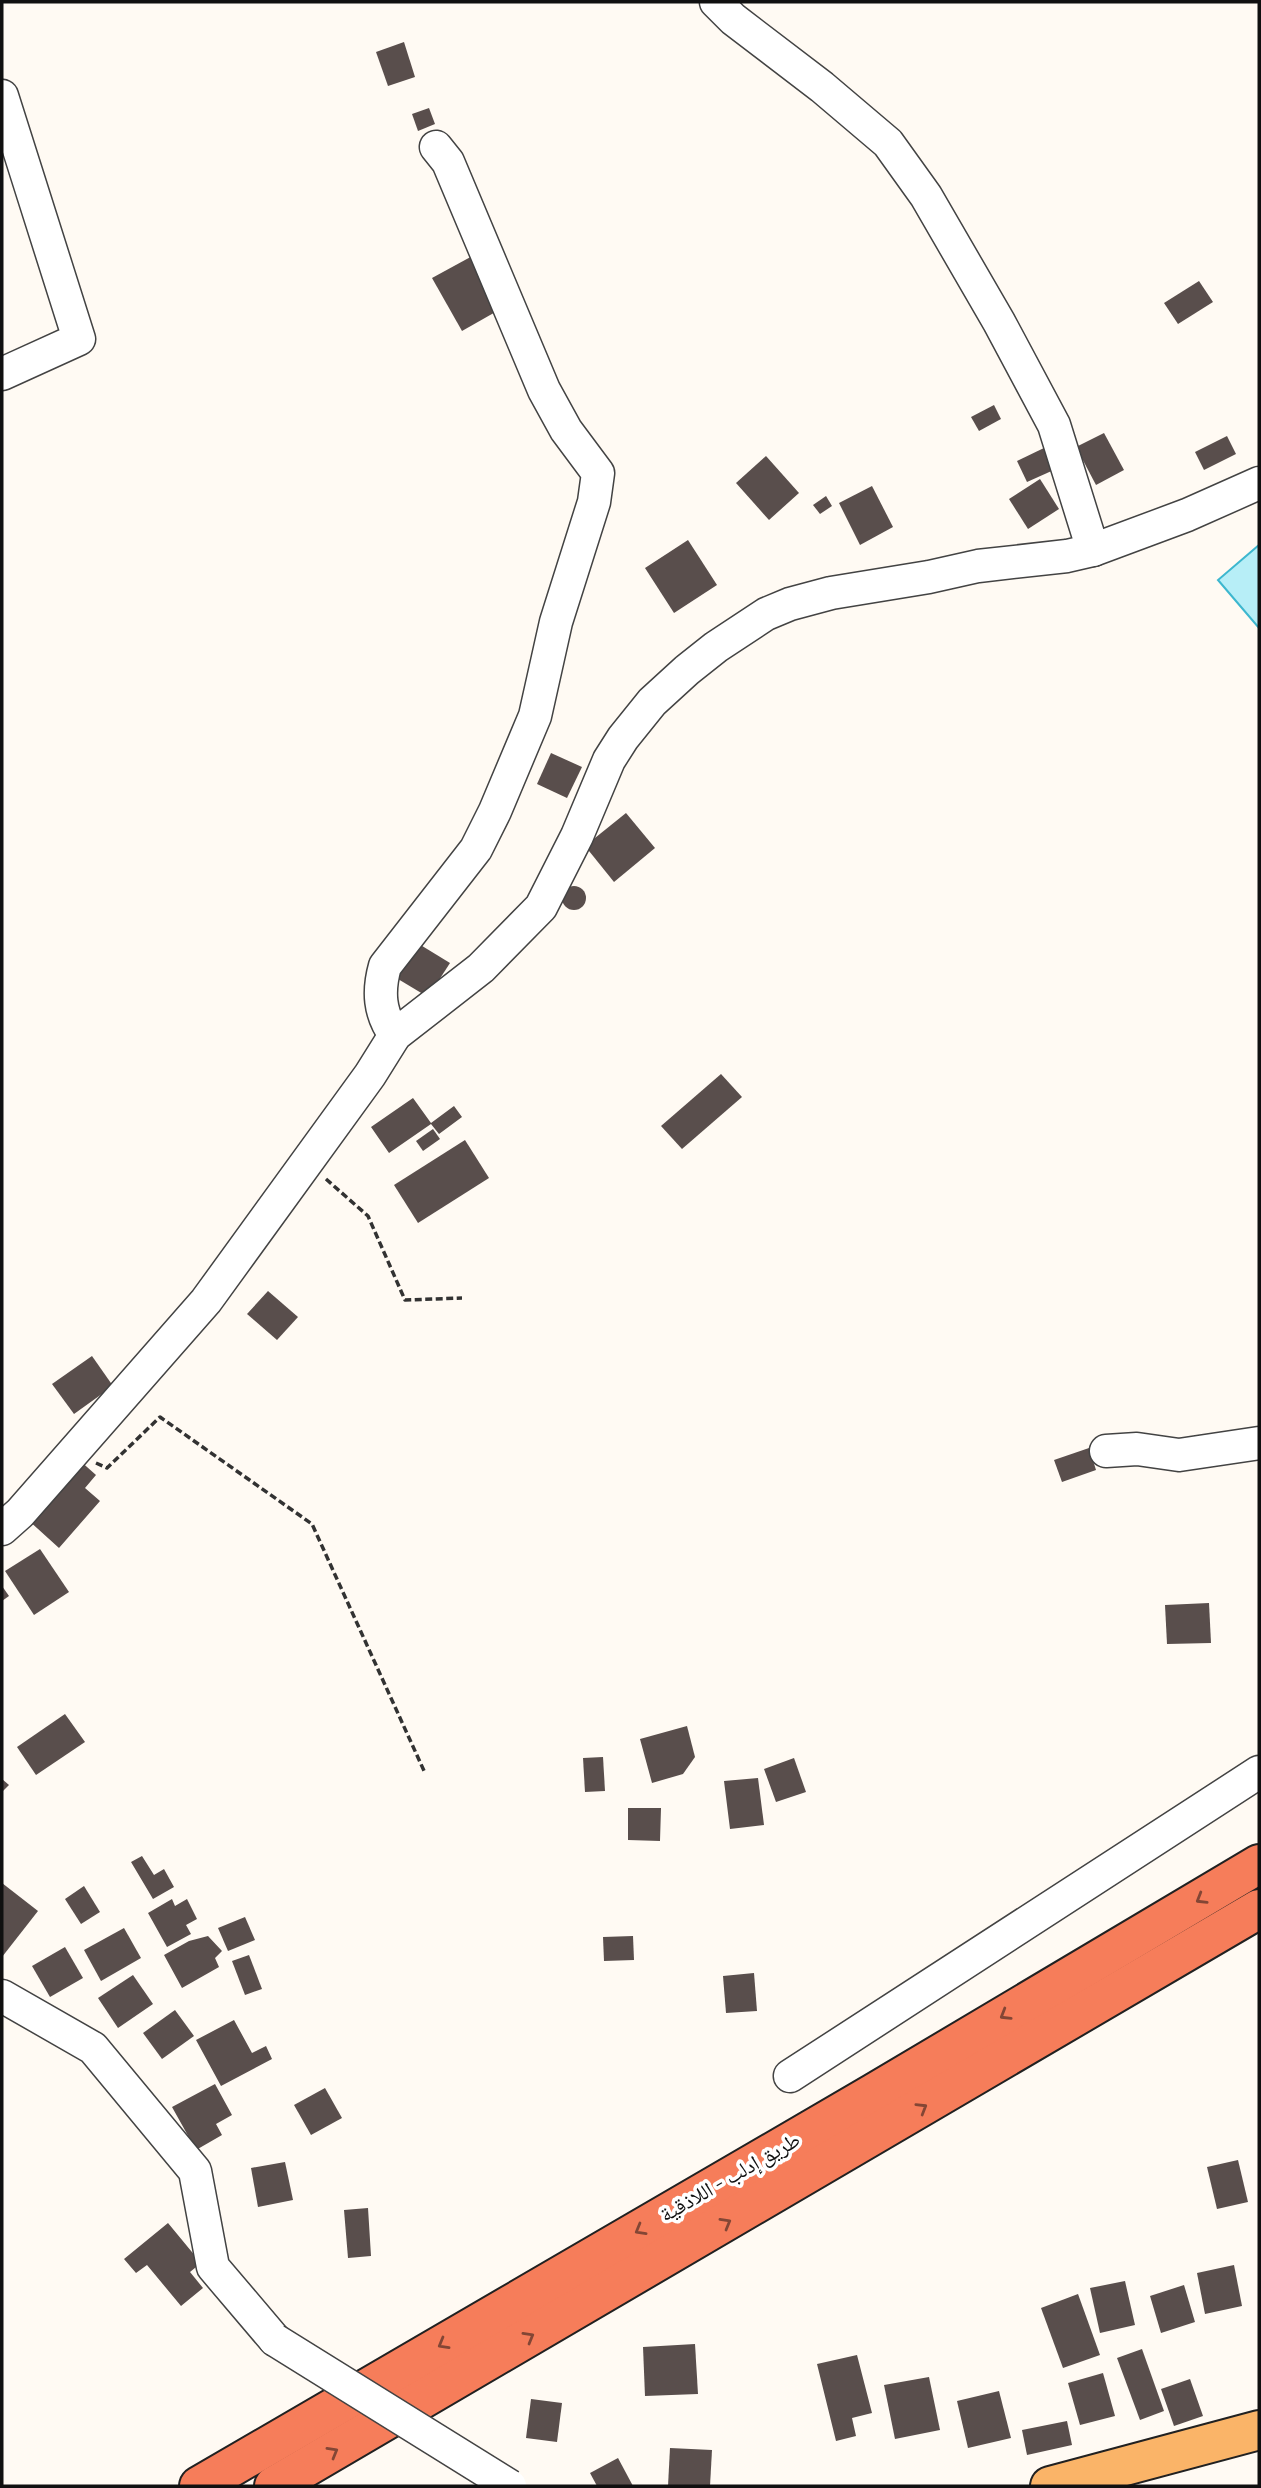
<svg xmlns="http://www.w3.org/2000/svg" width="1261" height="2488" viewBox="0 0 1261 2488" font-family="Bitter,'Noto Naskh Arabic',serif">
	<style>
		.water { fill: #b7eef7; stroke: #3db7cf; stroke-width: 2 }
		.building { fill: #594e4c }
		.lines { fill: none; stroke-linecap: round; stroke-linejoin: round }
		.minor-casing { stroke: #434343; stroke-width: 35 }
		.major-casing { stroke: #212121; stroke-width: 42 }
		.highway-casing { stroke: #212121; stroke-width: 42 }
		.path { stroke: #323232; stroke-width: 3.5; stroke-dasharray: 7 3.5; stroke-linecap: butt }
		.minor { stroke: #fff; stroke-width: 32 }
		.major { stroke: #fab468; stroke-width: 38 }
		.highway { stroke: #f67d5a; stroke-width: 38 }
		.minor-bridge-casing { stroke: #434343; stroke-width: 35; stroke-linecap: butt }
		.minor-bridge { stroke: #fff; stroke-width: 32 }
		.oneway { stroke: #834635 }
		.labels { text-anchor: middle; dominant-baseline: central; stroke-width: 7; stroke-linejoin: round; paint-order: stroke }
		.street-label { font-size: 21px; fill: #101010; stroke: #fff }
	</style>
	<rect width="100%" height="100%" fill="#fffaf3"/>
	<polygon class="water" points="1259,545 1259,628 1218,580"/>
	<g class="building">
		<polygon points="404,42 415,77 388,86 376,52"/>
		<polygon points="429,108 435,124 418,131 412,114"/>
		<polygon points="476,254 506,306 462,331 432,278"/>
		<polygon points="1199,281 1213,302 1178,324 1164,303"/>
		<polygon points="994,405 1001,419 979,431 971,417"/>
		<polygon points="1104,433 1124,470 1096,485 1076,447"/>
		<polygon points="1227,436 1236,454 1204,470 1195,452"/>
		<polygon points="1046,447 1056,469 1027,482 1017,461"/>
		<polygon points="766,456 799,493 769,520 736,483"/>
		<polygon points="1040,479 1059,509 1028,529 1009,499"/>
		<polygon points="872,486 893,527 860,545 839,503"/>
		<polygon points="826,496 832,506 820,514 813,505"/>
		<polygon points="688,540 717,585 674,613 645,568"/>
		<polygon points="551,753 582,767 567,798 537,784"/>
		<polygon points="626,813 655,848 614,882 585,846"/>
		<circle cx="574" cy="898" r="12"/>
		<polygon points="414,941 450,963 428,997 393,976"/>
		<polygon points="721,1074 742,1097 682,1149 661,1126"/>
		<polygon points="413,1098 431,1123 454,1106 462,1117 439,1134 431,1124 389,1153 371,1127"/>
		<polygon points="433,1129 440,1139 423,1151 416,1141"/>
		<polygon points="465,1140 489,1178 418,1223 394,1185"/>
		<polygon points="268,1291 298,1317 277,1340 247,1314"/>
		<polygon points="92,1356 113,1386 74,1414 52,1384"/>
		<polygon points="1089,1448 1096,1470 1062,1482 1054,1460"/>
		<polygon points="78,1459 96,1475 85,1488 100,1501 59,1548 27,1519"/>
		<polygon points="40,1549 69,1592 34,1615 5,1571"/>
		<polygon points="2,1586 9,1596 2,1601"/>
		<polygon points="1209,1603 1211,1643 1167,1644 1165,1605"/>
		<polygon points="65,1714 85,1742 36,1775 17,1747"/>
		<polygon points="687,1726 695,1757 683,1774 652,1783 640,1739"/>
		<polygon points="603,1757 605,1791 585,1792 583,1758"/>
		<polygon points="794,1758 806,1792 776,1802 764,1769"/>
		<polygon points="758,1778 764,1825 730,1829 724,1781"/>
		<polygon points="2,1779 9,1785 2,1792"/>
		<polygon points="628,1808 661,1808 660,1841 628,1840"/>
		<polygon points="142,1856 154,1875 164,1869 174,1887 153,1899 131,1862"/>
		<polygon points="2,1883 38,1911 2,1957"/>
		<polygon points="84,1886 100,1912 81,1924 65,1899"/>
		<polygon points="172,1899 175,1906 187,1899 197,1919 186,1925 191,1934 167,1947 148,1913"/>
		<polygon points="245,1917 255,1940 228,1951 218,1928"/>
		<polygon points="124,1928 141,1958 101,1981 84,1950"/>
		<polygon points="208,1936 222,1951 215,1958 219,1967 182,1988 164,1955 189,1941"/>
		<polygon points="633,1936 634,1960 604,1961 603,1937"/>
		<polygon points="65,1947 83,1978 50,1997 32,1966"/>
		<polygon points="249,1955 262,1989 245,1995 232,1961"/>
		<polygon points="754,1973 757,2011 726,2013 723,1976"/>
		<polygon points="133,1975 153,2004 118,2028 98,1998"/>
		<polygon points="175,2010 194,2036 162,2059 143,2033"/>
		<polygon points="234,2020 252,2053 266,2046 272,2059 221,2086 196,2040"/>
		<polygon points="215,2084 232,2115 216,2124 222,2135 196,2150 172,2107"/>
		<polygon points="325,2088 342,2118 311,2135 294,2105"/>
		<polygon points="1238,2160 1248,2202 1217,2209 1207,2167"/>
		<polygon points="285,2162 293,2200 258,2207 251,2168"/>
		<polygon points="368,2208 371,2256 348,2258 344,2210"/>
		<polygon points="168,2223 201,2263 190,2272 203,2288 181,2306 147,2265 136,2273 124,2259"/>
		<polygon points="1234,2265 1242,2306 1205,2314 1197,2273"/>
		<polygon points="1125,2281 1135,2325 1100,2333 1090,2288"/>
		<polygon points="1184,2285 1195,2322 1161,2333 1150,2296"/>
		<polygon points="1078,2294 1100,2355 1063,2368 1041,2308"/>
		<polygon points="695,2344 698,2394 645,2396 643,2347"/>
		<polygon points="1142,2349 1164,2411 1140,2420 1117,2358"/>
		<polygon points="857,2355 872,2413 852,2418 856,2436 836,2441 817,2364"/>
		<polygon points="1103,2373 1115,2416 1080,2425 1068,2383"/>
		<polygon points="929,2377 940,2430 895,2439 884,2385"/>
		<polygon points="1190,2379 1203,2416 1174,2426 1161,2389"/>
		<polygon points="999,2391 1011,2438 968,2448 957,2401"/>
		<polygon points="531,2399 562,2403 557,2442 526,2438"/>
		<polygon points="1067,2421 1072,2445 1027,2455 1022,2430"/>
		<polygon points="670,2448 712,2450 710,2486 668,2486"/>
		<polygon points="618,2458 633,2486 597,2486 590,2473"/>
	</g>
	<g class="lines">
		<defs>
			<g id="minor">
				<polyline points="716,2 733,19 822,87 888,143 926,196 999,322 1054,425 1093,550"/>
				<polyline points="2,96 79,339 2,374"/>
				<path d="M395,1035c-16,-22 -17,-44 -10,-69l91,-117 19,-38 40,-95 21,-94 38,-120 4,-29 -32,-43 -22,-40 -96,-228 -12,-15"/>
				<polyline points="1106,1451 1137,1449 1179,1455 1259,1443"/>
				<polyline points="2,1529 20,1513 206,1301 370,1075 395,1035 481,968 541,907 577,836 609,760 623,738 652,702 687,670 716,647 766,614 790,604 831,593 929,577 978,566 1067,556 1093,550 1187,515 1259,483"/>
				<polyline points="2,1996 93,2048 195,2171 213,2267 275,2340"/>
				<polyline points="790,2076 1259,1772"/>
			</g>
			<polyline id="major" points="1050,2486 1259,2430"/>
			<g id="highway">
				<polyline points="199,2486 874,2093 1259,1864"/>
				<polyline points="274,2486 1259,1909"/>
			</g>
		</defs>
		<use href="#minor" class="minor-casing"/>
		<use href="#major" class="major-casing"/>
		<use href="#highway" class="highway-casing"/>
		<g class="path">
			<polyline points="326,1179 368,1216 405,1300 462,1298"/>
			<polyline points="96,1463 107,1468 160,1417 312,1524 425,1773"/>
		</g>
		<use href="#minor" class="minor"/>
		<use href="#major" class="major"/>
		<use href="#highway" class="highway"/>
		<defs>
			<polyline id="minor-bridge" points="275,2340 510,2486"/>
		</defs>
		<use href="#minor-bridge" class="minor-bridge-casing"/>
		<use href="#minor-bridge" class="minor-bridge"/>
	</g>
	<defs><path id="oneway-chevron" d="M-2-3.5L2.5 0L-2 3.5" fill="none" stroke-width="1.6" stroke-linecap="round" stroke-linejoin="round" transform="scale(1.75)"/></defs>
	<g class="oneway">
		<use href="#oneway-chevron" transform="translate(1201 1899) rotate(149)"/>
		<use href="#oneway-chevron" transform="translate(1005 2015) rotate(149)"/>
		<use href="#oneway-chevron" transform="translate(922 2108) rotate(-31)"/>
		<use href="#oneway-chevron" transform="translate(726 2223) rotate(-30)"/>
		<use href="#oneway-chevron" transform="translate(640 2230) rotate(150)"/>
		<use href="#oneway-chevron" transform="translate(529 2337) rotate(-30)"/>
		<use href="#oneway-chevron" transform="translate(443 2344) rotate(150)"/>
		<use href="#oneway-chevron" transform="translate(333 2452) rotate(-30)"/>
	</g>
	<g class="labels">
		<g class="street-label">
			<text transform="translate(730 2177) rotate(-30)">طريق إدلب - اللاذقية</text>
		</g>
	</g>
	<rect width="1261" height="2488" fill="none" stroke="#101010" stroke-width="7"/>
</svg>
